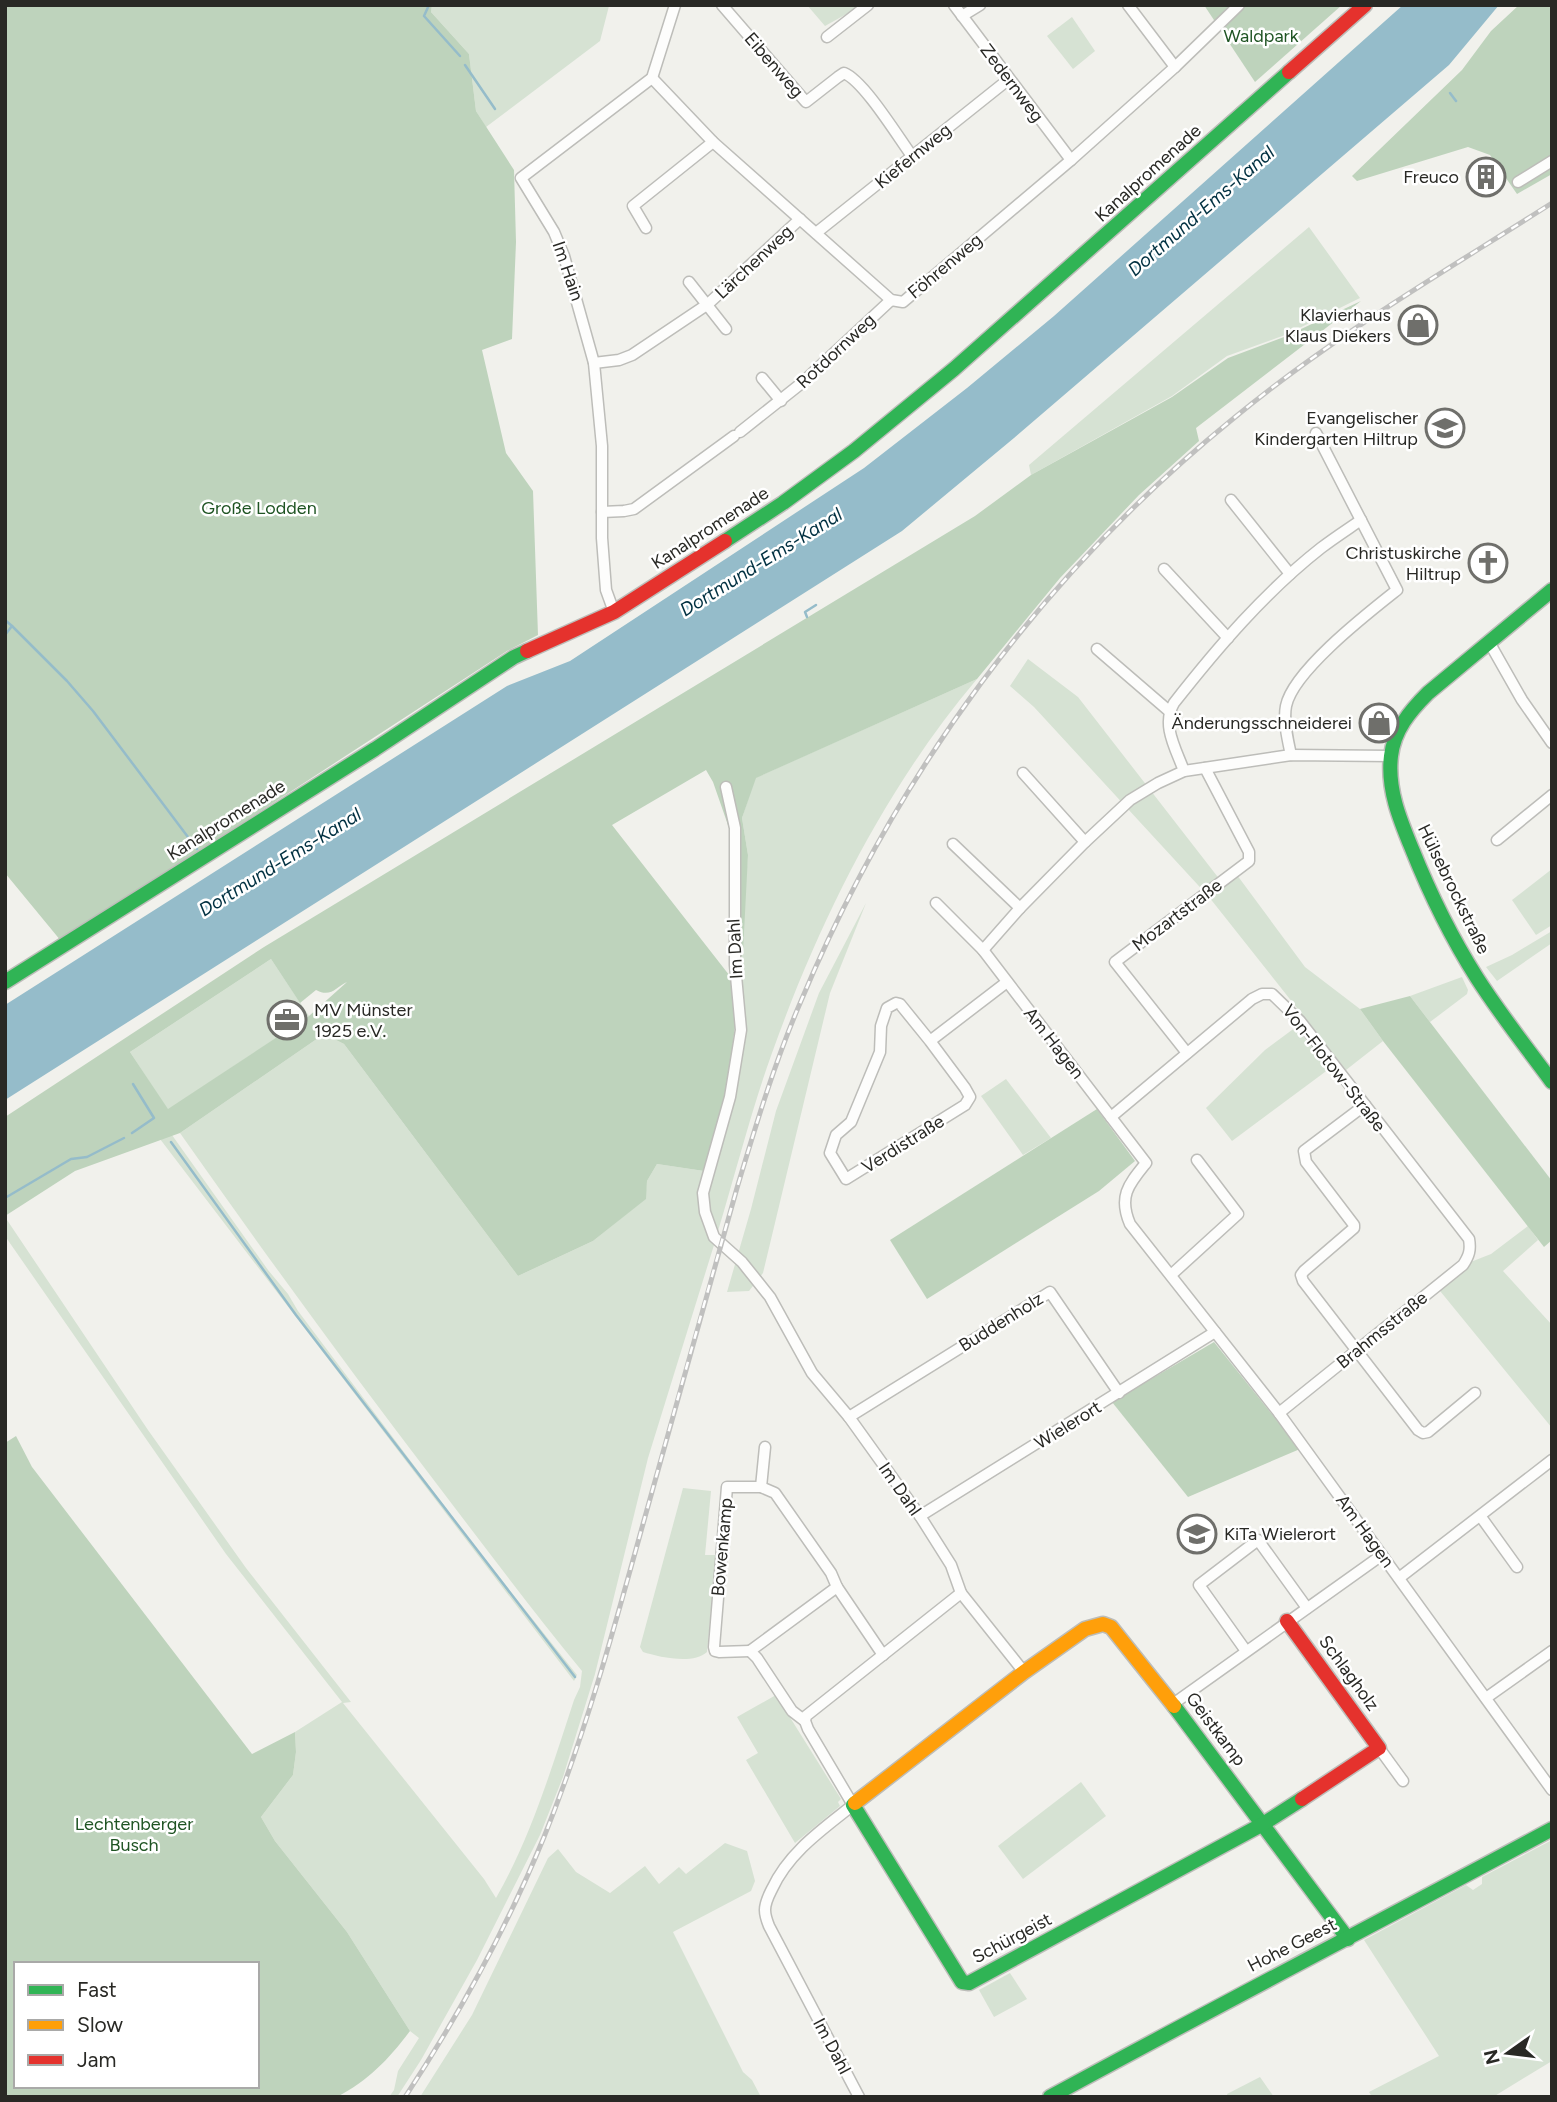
<svg xmlns="http://www.w3.org/2000/svg" width="1557" height="2102" viewBox="0 0 1557 2102" font-family="Figtree,sans-serif">
	<style>
		.green { fill: #d6e2d3 }
		.forest { fill: #bed3bc; fill-rule: evenodd }
		.water { fill: #95bcca }
		.lines { fill: none; stroke-linecap: round; stroke-linejoin: round }
		.stream { stroke: #95bcca; stroke-width: 2.5 }
		.street-casing { stroke: #bdbdb9; stroke-width: 13 }
		.fast-casing { stroke: #bdbdb9; stroke-width: 17 }
		.slow-casing { stroke: #bdbdb9; stroke-width: 17 }
		.jam-casing { stroke: #bdbdb9; stroke-width: 17 }
		.street { stroke: #fdfdfc; stroke-width: 10 }
		.fast { stroke: #30b455; stroke-width: 14 }
		.slow { stroke: #ff9f0a; stroke-width: 14 }
		.jam { stroke: #e5322d; stroke-width: 14 }
		.rail-casing { stroke: #c0c0bf; stroke-width: 5 }
		.rail { stroke: #fff; stroke-width: 2.5; stroke-dasharray: 8; stroke-linecap: butt }
		.labels { text-anchor: middle; dominant-baseline: central; stroke-width: 5; stroke-linejoin: round; paint-order: stroke }
		.park-label { font-size: 18px; fill: #1f5423; stroke: #fff }
		.street-label { font-size: 18px; fill: #292925; stroke: #fff }
		.poi-label { font-size: 18px; fill: #292925; stroke: #fff; text-anchor: end }
		.water-label { font-size: 19px; font-style: italic; fill: #003041; stroke: #fff }
	</style>
	<rect width="100%" height="100%" fill="#f1f1ec"/>
	<g class="green">
		<polygon points="432,5 608,5 609,6 600,41 486,127 476,111 469,54 431,12"/>
		<polygon points="807,5 858,5 859,7 825,26"/>
		<polygon points="1072,17 1095,51 1073,69 1047,36"/>
		<polygon points="1309,227 1360,298 1285,335 1227,356 1172,396 1031,475 1029,465"/>
		<polygon points="1028,659 1078,697 1224,885 1237,875 1305,967 1360,1009 1383,1041 1346,1070 1209,897 1034,707 1010,686"/>
		<path d="M977,679c-92,109 -157,240 -205,374 -21,58 -36,119 -54,178l-6,-6 -5,-33 27,-94 5,-135 9,-108 -6,-37 13,-40z"/>
		<polygon points="1552,869 1552,925 1536,935 1512,900"/>
		<polygon points="866,903 830,993 763,1273 749,1291 727,1292 751,1209 776,1111 819,993"/>
		<polygon points="1552,931 1552,943 1497,981 1486,967 1512,955"/>
		<polygon points="271,959 309,1016 168,1110 130,1052"/>
		<polygon points="1462,977 1468,990 1467,994 1430,1022 1410,996"/>
		<polygon points="1296,1027 1329,1069 1232,1141 1206,1108 1265,1050"/>
		<path d="M324,1034l20,10 174,232 75,-35 52,-42 2,-18 10,-17 47,7c-8,30 -6,47 10,74l-66,213 -53,216 -32,103 -23,58 -63,125 -56,100 -24,37h-8l5,-7 4,-19 21,-33 -9,-7 -63,-99 -72,-91 -14,-24 32,-42 3,-23 -1,-20 47,-30 -116,-148 -221,-318v-19l143,213 98,138 105,134 -8,1 141,176 12,19c35,-61 56,-131 78,-198l6,-13 2,-16c-50,-61 -98,-125 -146,-188 -88,-115 -173,-232 -256,-350z"/>
		<polygon points="1006,1079 1051,1138 1023,1155 981,1096"/>
		<polygon points="172,1135 268,1270 288,1294 298,1311 476,1548 577,1675 574,1681 160,1139"/>
		<polygon points="1528,1226 1538,1240 1503,1271 1552,1325 1552,1428 1436,1286 1463,1265 1491,1254"/>
		<path d="M683,1488l28,3 -6,64h11l-9,97c-14,13 -48,5 -64,0l-3,-5z"/>
		<polygon points="776,1695 841,1799 838,1802 840,1806 795,1843 746,1760 758,1753 737,1717"/>
		<polygon points="1081,1782 1106,1816 1023,1879 998,1846"/>
		<polygon points="1552,1840 1552,2061 1493,2097 1372,2097 1369,2092 1439,2056 1364,1940 1466,1885 1473,1890 1482,1884 1482,1877"/>
		<polygon points="725,1843 747,1851 755,1881 751,1891 673,1932 743,2072 752,2080 761,2097 420,2097 472,2015 548,1858 558,1849 576,1872 610,1893 645,1866 659,1884 679,1867 686,1874"/>
		<polygon points="1010,1973 1027,1999 994,2017 979,1990"/>
		<polygon points="1260,2077 1274,2097 1228,2097 1227,2094"/>
	</g>
	<g class="forest">
		<polygon points="5,5 432,5 431,12 469,54 476,111 514,170 516,242 512,339 482,350 506,453 533,491 538,635 507,651 61,941 5,873"/>
		<polygon points="1204,5 1342,5 1255,82"/>
		<polygon points="1519,5 1552,5 1552,174 1517,194 1490,155 1468,147 1357,181 1352,176 1462,70 1491,31"/>
		<path d="M1361,301l-165,127 3,13 -60,54 -79,83 -83,101 -221,99 -14,40 6,37 -5,97 -4,11 -8,-2 -2,-133 -16,-46 -7,-12 -94,55 121,155 2,47 -9,68 -22,76 -47,-7 -10,17 -1,18 -53,42 -75,35 -174,-232 -20,-10 -144,99 -105,38 -70,45v-99l259,-170 711,-431 56,-41 141,-78 56,-39 56,-21zM271,959l29,44 16,-13c15,8 20,-3 31,-8l-38,34 -141,93 -38,-57z"/>
		<polygon points="1410,996 1552,1181 1552,1240 1544,1247 1383,1041 1360,1009"/>
		<polygon points="1097,1109 1135,1161 1099,1191 927,1299 890,1240"/>
		<polygon points="1214,1342 1300,1449 1188,1497 1112,1402"/>
		<path d="M16,1436l16,31 220,287 43,-22 1,20 -3,23 -32,42 14,24 72,91 63,99c-22,29 -41,49 -73,66h-332v-654zM16,1964h241v122h-241z"/>
	</g>
	<polygon class="water" points="1403,5 1499,5 1449,65 1014,438 902,531 5,1100 5,1005 507,686 570,661 864,468 967,388 1054,316"/>
	<g class="lines">
		<g class="stream">
			<polyline points="429,5 424,16 460,56"/>
			<polyline points="465,65 495,109"/>
			<polyline points="1450,93 1456,101"/>
			<polyline points="807,617 805,612 816,605"/>
			<polyline points="5,620 12,626 5,635"/>
			<polyline points="12,626 67,681 93,711 197,849"/>
			<polyline points="132,1133 154,1118 133,1084"/>
			<polyline points="171,1142 296,1315 575,1677"/>
			<polyline points="5,1198 71,1159 87,1157 124,1138"/>
		</g>
		<defs>
			<g id="street">
				<path d="M722,5l84,97 32,-25 6,-4c20,8 54,64 68,83"/>
				<polyline points="954,5 1071,160"/>
				<polyline points="1128,5 1175,67"/>
				<polyline points="962,16 980,5"/>
				<polyline points="827,37 868,5"/>
				<polyline points="652,78 713,142 891,300 903,302 1071,160 1175,67 1239,5"/>
				<polyline points="1518,182 1552,161"/>
				<polyline points="646,228 633,206 713,142"/>
				<polyline points="816,233 1009,79"/>
				<polyline points="689,282 726,329"/>
				<polyline points="594,363 619,360 632,355 708,304 800,219"/>
				<polyline points="762,378 781,401"/>
				<polyline points="740,432 803,382 891,300"/>
				<polyline points="1231,500 1290,574"/>
				<polyline points="602,512 624,511 634,509 734,436"/>
				<polyline points="1164,569 1228,638"/>
				<polyline points="614,612 606,590 602,538 602,446 594,363 564,256 554,232 521,178 652,78 675,5"/>
				<polyline points="1489,642 1522,700 1552,743"/>
				<polyline points="1097,649 1169,711"/>
				<path d="M1291,755c-3,-14 -8,-34 -5,-49 7,-35 82,-93 111,-116l-81,-157"/>
				<path d="M1184,771c-8,-22 -23,-46 -10,-68 44,-56 91,-111 147,-155 13,-10 27,-19 40,-28"/>
				<polyline points="1023,773 1085,842"/>
				<path d="M726,787l9,41v137l6,65 -11,67 -27,96 2,19 9,25 28,25 28,35 42,76 37,44 71,99 31,49 10,28 -155,123 -1,5 3,8 45,76c-30,24 -64,47 -81,84 -3,6 -7,13 -7,21 0,5 2,11 4,16l90,171"/>
				<polyline points="1497,840 1552,795"/>
				<polyline points="953,844 1020,908"/>
				<path d="M936,903l47,47 163,213c-17,21 -28,33 -16,61l149,189 273,377"/>
				<polyline points="983,950 1020,908 1085,842 1130,800 1158,783 1184,771 1291,755 1391,756"/>
				<polyline points="930,1041 965,1088 970,1097 965,1105 846,1179 830,1153 836,1135 851,1122 880,1052 881,1026 887,1008 896,1003 900,1004 930,1041 1007,982"/>
				<polyline points="1187,1053 1115,962 1249,861 1249,852 1205,768"/>
				<polyline points="1365,1105 1304,1151 1306,1162 1354,1225 1354,1228 1304,1271 1301,1275 1303,1281 1418,1430 1423,1433 1428,1432 1475,1393"/>
				<path d="M1111,1117l141,-118 10,-5h10l28,27 169,218c2,11 0,17 -6,26l-184,148"/>
				<polyline points="1171,1275 1238,1214 1197,1160"/>
				<polyline points="849,1417 1050,1292 1119,1393"/>
				<polyline points="761,1487 765,1447"/>
				<polyline points="920,1516 1215,1332"/>
				<polyline points="1481,1517 1517,1567"/>
				<polyline points="1399,1578 1552,1460"/>
				<polyline points="961,1593 1024,1672"/>
				<polyline points="750,1651 719,1652 715,1651 714,1647 727,1487 761,1487 775,1493 831,1573 837,1587"/>
				<polyline points="1246,1651 1199,1585 1258,1540 1307,1608"/>
				<polyline points="1486,1698 1552,1651"/>
				<polyline points="1173,1704 1382,1555"/>
				<polyline points="805,1721 792,1711 757,1658 750,1651 837,1587 883,1655"/>
				<polyline points="1379,1748 1403,1781"/>
			</g>
			<g id="fast">
				<polyline points="725,541 783,503 854,451 954,369 1289,72"/>
				<path d="M1552,590l-124,103c-18,18 -34,37 -37,63 -4,33 9,64 21,93 18,45 39,88 65,129 23,36 50,70 75,104"/>
				<polyline points="5,982 375,749 514,657 527,651"/>
				<polyline points="1174,1706 1348,1939"/>
				<polyline points="855,1803 853,1805 962,1982 969,1983 1263,1824 1302,1799"/>
				<path d="M1050,2097c167,-91 335,-178 502,-268"/>
			</g>
			<polyline id="slow" points="855,1803 1024,1672 1085,1629 1103,1624 1111,1627 1174,1706"/>
			<g id="jam">
				<polyline points="1289,72 1365,5"/>
				<polyline points="527,651 614,612 725,541"/>
				<polyline points="1287,1621 1379,1748 1302,1799"/>
			</g>
		</defs>
		<use href="#street" class="street-casing"/>
		<use href="#fast" class="fast-casing"/>
		<use href="#slow" class="slow-casing"/>
		<use href="#jam" class="jam-casing"/>
		<use href="#street" class="street"/>
		<use href="#fast" class="fast"/>
		<use href="#slow" class="slow"/>
		<use href="#jam" class="jam"/>
		<defs>
			<path id="rail" d="M405,2097c54,-82 102,-169 139,-260 41,-102 70,-208 99,-313 31,-112 62,-224 94,-336 19,-63 38,-127 64,-187 95,-227 242,-428 433,-583 99,-82 210,-146 318,-215"/>
		</defs>
		<use href="#rail" class="rail-casing"/>
		<use href="#rail" class="rail"/>
	</g>
	<defs>
		<symbol id="building-ring" viewBox="-11 -11 22 22"><circle r="9.5" fill="#fff" stroke="#6f6f6b" stroke-width="1.5"/><path d="M-4-6H4V6H1V3H-1V6H-4ZM-2.5-4.3h1.7v1.8h-1.7ZM.8-4.3h1.7v1.8H.8ZM-2.5-1h1.7V.8h-1.7ZM.8-1h1.7V.8H.8Z" fill="#6f6f6b"/></symbol>
		<symbol id="shop-ring" viewBox="-11 -11 22 22"><circle r="9.5" fill="#fff" stroke="#6f6f6b" stroke-width="1.5"/><path d="M-5-2.5h2.3a2.7 3.5 0 0 1 5.4 0H5L5.5 6h-11ZM-1.5-2.5h3a1.5 2.3 0 0 0-3 0Z" fill="#6f6f6b"/></symbol>
		<symbol id="school-ring" viewBox="-11 -11 22 22"><circle r="9.5" fill="#fff" stroke="#6f6f6b" stroke-width="1.5"/><path d="M0-5L7-2L0 1L-7-2ZM-4 1L0 2.5L4 1V4Q0 6-4 4Z" fill="#6f6f6b"/></symbol>
		<symbol id="church-ring" viewBox="-11 -11 22 22"><circle r="9.5" fill="#fff" stroke="#6f6f6b" stroke-width="1.5"/><path d="M-1.2-6h2.4v3.5h3.3v2.4h-3.3V6h-2.4V-.1h-3.3v-2.4h3.3Z" fill="#6f6f6b"/></symbol>
		<symbol id="office-ring" viewBox="-11 -11 22 22"><circle r="9.5" fill="#fff" stroke="#6f6f6b" stroke-width="1.5"/><path d="M-6-3h4V-5.5h4V-3h4V5H-6ZM-1-4.5V-3h2v-1.5ZM-6 0V1H6V0Z" fill="#6f6f6b"/></symbol>
	</defs>
	<g fill-rule="evenodd">
		<use href="#building-ring" x="1464" y="155" width="44" height="44"/>
		<use href="#shop-ring" x="1396" y="303" width="44" height="44"/>
		<use href="#school-ring" x="1423" y="406" width="44" height="44"/>
		<use href="#church-ring" x="1466" y="541" width="44" height="44"/>
		<use href="#shop-ring" x="1357" y="701" width="44" height="44"/>
		<use href="#office-ring" x="265" y="998" width="44" height="44"/>
		<use href="#school-ring" x="1175" y="1512" width="44" height="44"/>
	</g>
	<g class="labels">
		<g class="park-label">
			<text x="1261" y="36">Waldpark</text>
			<text x="259" y="508">Große Lodden</text>
			<text x="134" y="1824">Lechtenberger<tspan x="134" dy="21">Busch</tspan></text>
		</g>
		<g class="street-label">
			<text transform="translate(774 65) rotate(49)">Eibenweg</text>
			<text transform="translate(1012 83) rotate(53)">Zedernweg</text>
			<text transform="translate(913 156) rotate(-39)">Kiefernweg</text>
			<text transform="translate(1148 173) rotate(-42)">Kanalpromenade</text>
			<text transform="translate(754 262) rotate(-43)">Lärchenweg</text>
			<text transform="translate(945 266) rotate(-40)">Föhrenweg</text>
			<text transform="translate(568 271) rotate(71)">Im Hain</text>
			<text transform="translate(836 351) rotate(-43)">Rotdornweg</text>
			<text transform="translate(710 528) rotate(-33)">Kanalpromenade</text>
			<text transform="translate(226 820) rotate(-32)">Kanalpromenade</text>
			<text transform="translate(1454 889) rotate(64)">Hülsebrockstraße</text>
			<text transform="translate(1177 915) rotate(-37)">Mozartstraße</text>
			<text transform="translate(735 949) rotate(-93)">Im Dahl</text>
			<text transform="translate(1054 1043) rotate(52)">Am Hagen</text>
			<text transform="translate(1334 1068) rotate(52)">Von-Flotow-Straße</text>
			<text transform="translate(903 1144) rotate(-32)">Verdistraße</text>
			<text transform="translate(1001 1322) rotate(-32)">Buddenholz</text>
			<text transform="translate(1382 1330) rotate(-39)">Brahmsstraße</text>
			<text transform="translate(1068 1425) rotate(-32)">Wielerort</text>
			<text transform="translate(900 1489) rotate(55)">Im Dahl</text>
			<text transform="translate(1365 1531) rotate(54)">Am Hagen</text>
			<text transform="translate(722 1547) rotate(-85)">Bowenkamp</text>
			<text transform="translate(1349 1673) rotate(54)">Schlagholz</text>
			<text transform="translate(1216 1729) rotate(53)">Geistkamp</text>
			<text transform="translate(1012 1938) rotate(-28)">Schürgeist</text>
			<text transform="translate(1292 1945) rotate(-27)">Hohe Geest</text>
			<text transform="translate(832 2046) rotate(62)">Im Dahl</text>
		</g>
		<g class="poi-label">
			<text x="1459" y="177">Freuco</text>
			<text x="1391" y="315">Klavierhaus<tspan x="1391" dy="21">Klaus Diekers</tspan></text>
			<text x="1418" y="418">Evangelischer<tspan x="1418" dy="21">Kindergarten Hiltrup</tspan></text>
			<text x="1461" y="553">Christuskirche<tspan x="1461" dy="21">Hiltrup</tspan></text>
			<text x="1352" y="723">Änderungsschneiderei</text>
			<text x="314" y="1010" text-anchor="start">MV Münster<tspan x="314" dy="21">1925 e.V.</tspan></text>
			<text x="1224" y="1534" text-anchor="start">KiTa Wielerort</text>
		</g>
		<g class="water-label">
			<text transform="translate(1201 211) rotate(-41)">Dortmund-Ems-Kanal</text>
			<text transform="translate(761 562) rotate(-32)">Dortmund-Ems-Kanal</text>
			<text transform="translate(280 862) rotate(-32)">Dortmund-Ems-Kanal</text>
		</g>
	</g>
	<rect width="1557" height="2102" fill="none" stroke="#292925" stroke-width="14"/>
	<rect x="14" y="1962" width="245" height="126" fill="#ffffff" stroke="#a9a9a8" stroke-width="2"/>
	<rect x="28" y="1985" width="35" height="10" fill="#30b455" stroke="#a9a9a8" stroke-width="2"/>
	<text x="77" y="1997" font-size="21" fill="#292925">Fast</text>
	<rect x="28" y="2020" width="35" height="10" fill="#ff9f0a" stroke="#a9a9a8" stroke-width="2"/>
	<text x="77" y="2032" font-size="21" fill="#292925">Slow</text>
	<rect x="28" y="2055" width="35" height="10" fill="#e5322d" stroke="#a9a9a8" stroke-width="2"/>
	<text x="77" y="2067" font-size="21" fill="#292925">Jam</text>
	<g transform="translate(1508 2053) rotate(256)" stroke="#ffffff" stroke-width="5" paint-order="stroke">
	<path d="M0-5L12 26L0 18L-12 26Z" fill="#292925"/>
	<text y="-10" font-size="19" font-weight="bold" text-anchor="middle" fill="#292925">N</text>
	</g>
</svg>
